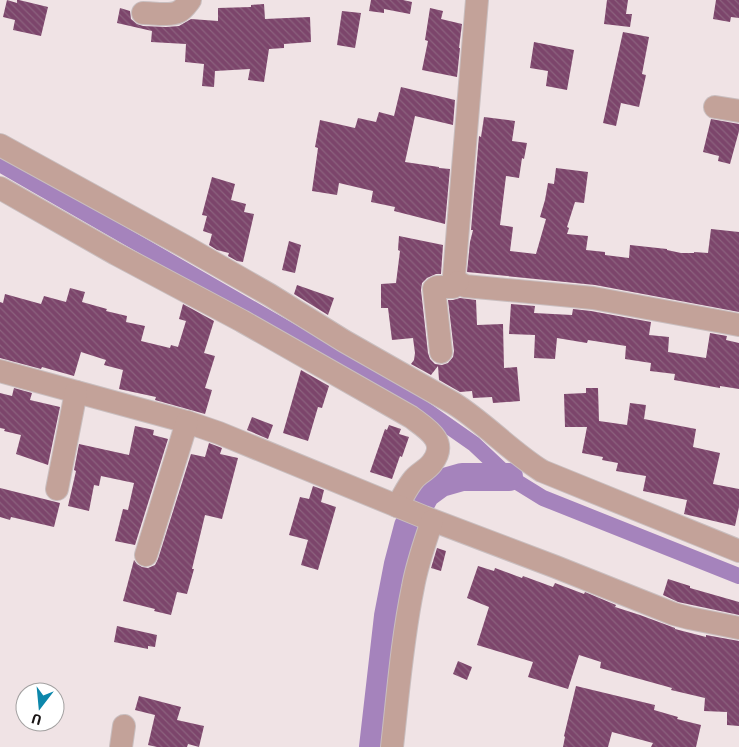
<svg xmlns="http://www.w3.org/2000/svg" width="739" height="747" viewBox="0 0 739 747" font-family="'Exo 2',sans-serif">
	<style>
		.lines { fill: none; stroke-linecap: round; stroke-linejoin: round }
		.canal { stroke: #a583bc; stroke-width: 16 }
		.river { stroke: #a583bc; stroke-width: 28 }
		.building { fill: url(#building-back-hatch) }
		.minor-casing { stroke: #c9bebf; stroke-width: 24 }
		.minor { stroke: #c3a299; stroke-width: 22 }
	</style>
	<defs>
		<pattern id="building-back-hatch" width="6" height="6" patternUnits="userSpaceOnUse" patternTransform="scale(1.25)"><rect width="6" height="6" fill="#7c456b"/><path d="M-1 5l2 2M0 0l6 6M5-1l2 2" fill="none" stroke="#8c627e"/></pattern>
	</defs>
	<rect width="100%" height="100%" fill="#f0e3e5"/>
	<g class="lines">
		<polyline class="canal" points="0,164 414,402 474,444 509,477 543,498 739,576"/>
		<polyline class="river" points="373,747 388,616 398,564 408,526 426,494 441,483 462,477 509,477"/>
	</g>
	<g class="building">
		<polygon points="7,0 17,3 17,0 19,0 48,7 41,36 13,30 15,20 3,17"/>
		<polygon points="371,0 403,0 412,2 410,14 384,9 384,13 369,11"/>
		<polygon points="607,0 628,0 626,14 632,14 630,27 604,24"/>
		<polygon points="716,0 739,0 739,18 731,17 730,22 713,19"/>
		<polygon points="264,4 265,19 310,17 311,42 284,44 284,48 269,49 264,82 248,80 250,69 215,71 214,87 202,86 204,64 185,62 186,44 151,42 152,31 117,23 120,8 130,11 131,19 137,24 143,26 166,27 179,26 191,19 218,21 218,8 251,7 251,5"/>
		<polygon points="430,8 443,11 441,19 462,24 459,48 460,48 457,77 422,70 428,41 425,40"/>
		<polygon points="342,11 361,13 355,48 337,45"/>
		<polygon points="623,32 649,37 642,74 646,75 639,107 621,103 616,126 603,123"/>
		<polygon points="534,42 574,50 567,90 546,86 548,71 530,68"/>
		<polygon points="401,87 455,100 453,125 415,116 405,162 439,167 439,168 450,169 445,224 394,211 395,207 371,202 373,191 339,183 337,195 312,191 318,148 315,147 320,120 355,128 358,118 376,122 379,112 394,116"/>
		<polygon points="484,117 515,121 512,141 527,143 524,159 522,158 519,178 506,176 500,225 513,227 510,251 536,254 546,219 540,217 545,200 548,183 554,184 556,168 588,172 584,203 575,202 567,227 569,228 567,234 588,236 586,250 605,252 605,255 629,258 630,245 667,249 667,250 681,253 694,253 694,252 708,253 711,229 739,232 739,312 595,285 467,272 470,242 473,230 471,230 479,136 481,137"/>
		<polygon points="711,119 739,124 739,131 730,164 718,161 719,156 703,152"/>
		<polygon points="212,177 235,184 231,200 246,204 244,212 254,214 243,262 237,261 228,256 229,253 217,250 209,245 212,234 203,231 207,216 202,215"/>
		<polygon points="399,236 443,245 441,274 436,274 427,278 422,283 421,290 428,353 430,359 435,364 442,365 448,363 453,357 454,351 448,300 453,300 460,298 476,300 477,325 503,324 504,368 517,367 520,401 493,403 492,397 473,398 472,391 460,392 439,380 438,366 431,375 411,364 414,360 415,353 413,338 392,340 388,308 381,308 381,284 396,283 400,251 398,250"/>
		<polygon points="289,241 301,245 295,273 282,270"/>
		<polygon points="297,285 334,298 328,315 294,294"/>
		<polygon points="70,288 85,292 82,302 107,309 106,311 127,316 126,322 145,326 141,341 170,348 171,345 178,347 186,321 179,319 183,304 214,321 204,353 215,356 205,388 212,390 205,414 155,400 156,397 119,389 123,370 104,365 106,360 81,352 74,376 42,367 41,369 0,358 0,302 3,303 5,294 41,304 44,296 66,302"/>
		<polygon points="511,304 535,306 534,313 572,315 573,309 591,311 651,322 649,335 669,337 668,352 706,358 710,333 727,336 726,340 739,343 739,389 720,386 720,388 674,380 675,374 650,371 651,363 625,359 626,346 588,340 587,343 557,338 555,359 534,358 535,335 509,334"/>
		<polygon points="301,370 329,386 322,408 318,407 308,441 283,433"/>
		<polygon points="14,388 32,393 30,400 60,407 48,465 16,454 21,435 4,431 5,429 0,428 0,393 12,396"/>
		<polygon points="586,388 598,388 599,421 627,425 630,403 646,405 644,419 696,429 693,447 720,453 713,484 739,489 739,507 735,526 684,514 687,500 643,491 646,476 616,471 618,463 602,460 603,457 582,453 587,427 565,427 564,394 586,393"/>
		<polygon points="252,417 273,425 268,439 247,430"/>
		<polygon points="389,425 401,429 399,434 409,437 402,457 400,456 392,479 370,472 385,429 387,430"/>
		<polygon points="135,426 154,430 153,435 168,439 135,545 115,541 123,509 128,510 134,483 101,476 99,486 94,485 89,511 68,506 76,471 74,470 79,444 129,455"/>
		<polygon points="209,443 222,448 220,454 238,458 222,519 205,515 192,569 194,569 187,594 177,592 171,615 154,611 155,609 123,601 134,560 137,564 142,567 148,568 155,565 158,559 191,454 205,457"/>
		<polygon points="313,486 324,490 321,502 336,507 318,570 301,565 308,540 289,535 300,497 309,499"/>
		<polygon points="0,488 60,503 54,527 11,517 10,520 0,517"/>
		<polygon points="437,548 446,551 441,571 431,568"/>
		<polygon points="478,566 494,571 495,568 522,578 523,576 553,587 555,583 584,594 585,592 616,605 615,607 640,615 675,628 675,629 706,637 706,635 739,641 739,726 727,725 727,712 704,711 705,698 671,690 672,688 600,668 601,662 579,655 568,689 528,677 533,662 477,645 489,607 467,598"/>
		<polygon points="668,579 690,586 690,588 739,602 739,615 692,605 678,602 663,595"/>
		<polygon points="117,626 157,635 155,647 148,646 148,649 114,642"/>
		<polygon points="458,661 472,667 467,680 453,674"/>
		<polygon points="576,686 655,705 654,710 678,717 677,719 701,725 696,747 651,747 653,743 612,732 608,747 563,747 565,737 564,736"/>
		<polygon points="139,696 181,707 177,720 204,726 199,747 188,744 187,747 157,747 148,745 155,715 135,710"/>
	</g>
	<g class="lines">
		<defs>
			<g id="minor">
				<polyline points="477,0 454,276 458,282 465,286 593,298 739,325"/>
				<path d="M143,13c9,0 27,3 35,-1 5,-2 9,-8 12,-12"/>
				<polyline points="715,107 739,111"/>
				<path d="M0,145l186,102 84,48 74,46 109,62c32,20 57,48 89,68l197,80"/>
				<path d="M0,188l116,66 126,67 169,96c16,12 38,24 21,46 -5,7 -13,10 -18,16 -7,8 -11,18 -17,27"/>
				<polyline points="441,352 434,289 437,287 453,287 458,282"/>
				<polyline points="0,371 187,422 219,433 424,517 556,567 674,614 689,618 739,628"/>
				<polyline points="57,489 76,392"/>
				<polyline points="146,555 187,422"/>
				<polyline points="121,747 124,726"/>
				<path d="M392,747c6,-53 10,-107 21,-160 4,-23 12,-45 19,-66"/>
			</g>
		</defs>
		<use href="#minor" class="minor-casing"/>
		<use href="#minor" class="minor"/>
	</g>
	<g transform="translate(40 707) rotate(196)"><circle r="24" fill="#ffffff" stroke="#a3a1a1"/>
	<path d="M0-4L9 19L0 12L-9 19Z" fill="#0d87ab"/>
	<text y="-8" font-size="14" font-weight="bold" text-anchor="middle" fill="#181414">U</text>
	</g>
</svg>
